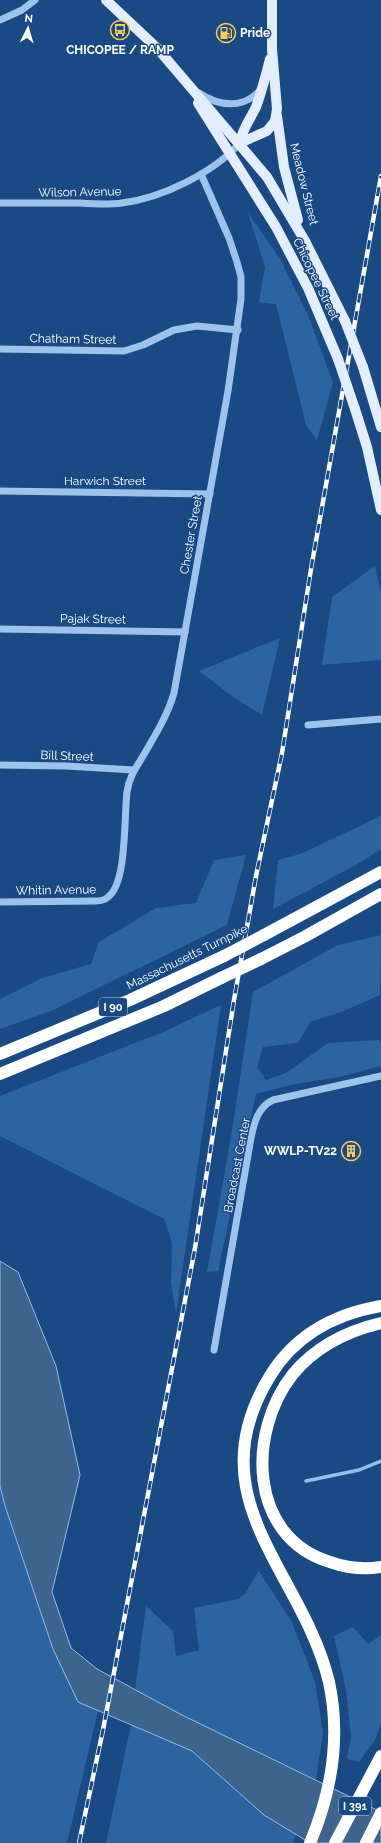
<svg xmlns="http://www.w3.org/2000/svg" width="381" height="1843" viewBox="0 0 381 1843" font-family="Raleway,sans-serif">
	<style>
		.green { fill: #2c64a2 }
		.water { fill: #3e638d; stroke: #90beee }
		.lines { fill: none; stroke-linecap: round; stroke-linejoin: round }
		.stream { stroke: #90beee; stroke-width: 3.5 }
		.minor { stroke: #9dc3ec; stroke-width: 7 }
		.major { stroke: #e2eeff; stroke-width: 10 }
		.highway { stroke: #fff; stroke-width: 12 }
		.rail-casing { stroke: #fff; stroke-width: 4.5 }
		.rail { stroke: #194a83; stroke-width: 3; stroke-dasharray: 9; stroke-linecap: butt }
		.major-bridge { stroke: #e2eeff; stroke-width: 10 }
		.highway-bridge { stroke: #fff; stroke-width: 12 }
		.labels { text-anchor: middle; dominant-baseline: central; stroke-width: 3; stroke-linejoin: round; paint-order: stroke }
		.shield { fill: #194a83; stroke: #bac9da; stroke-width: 1 }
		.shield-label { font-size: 11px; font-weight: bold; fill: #fff }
		.poi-label { font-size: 12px; font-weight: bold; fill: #fff; stroke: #194a83; text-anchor: start }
		.street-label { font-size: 12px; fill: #fff; stroke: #194a83 }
	</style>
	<rect width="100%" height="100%" fill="#194a83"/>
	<g class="green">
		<polygon points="248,213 279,257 308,315 333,382 317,440 306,425 276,304 259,302 265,267"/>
		<polygon points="375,566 381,592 381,660 322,665 332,597"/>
		<polygon points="280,638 262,715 232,696 199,671"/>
		<polygon points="381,816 381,849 356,865 273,909 278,860 300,854"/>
		<polygon points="246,855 227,925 51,1011 0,1029 0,999 42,978 91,964 99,942 156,908 196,903 214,860"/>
		<polygon points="381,935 380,995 344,1011 310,1022 298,1043 263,1047 257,1067 266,1080 286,1073 328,1043 379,1040 381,1043 381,1066 339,1077 290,1085 256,1094 218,1271 207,1272 232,1131 253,992 338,945"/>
		<polygon points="221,1005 176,1314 171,1283 172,1243 164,1219 0,1136 0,1096 163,1032"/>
		<polygon points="0,1486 5,1506 53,1649 78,1702 98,1711 67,1843 0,1843"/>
		<polygon points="259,1571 292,1622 315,1682 323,1733 316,1780 180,1714 135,1690 146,1606 173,1631 176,1656 199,1650 194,1608 238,1599 245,1594"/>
		<polygon points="353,1627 368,1644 381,1635 381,1723 375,1740 359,1762 347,1759 351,1737 346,1690 334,1636"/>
		<polygon points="131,1725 192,1751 264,1815 296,1835 293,1843 106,1843"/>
	</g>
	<polygon class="water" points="0,1261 18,1272 56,1366 80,1475 52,1592 71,1648 97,1669 180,1714 381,1812 381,1843 310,1843 264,1815 192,1751 78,1702 53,1649 5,1506 0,1486"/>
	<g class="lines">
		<polyline class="stream" points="306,1481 359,1470 381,1461"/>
		<g class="minor">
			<polyline points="0,20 22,10 35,0"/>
			<path d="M199,93c19,13 45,17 62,-4"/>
			<path d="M0,203c26,0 53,0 79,0 15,1 29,2 43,0 40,-5 91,-30 118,-60"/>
			<polyline points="0,349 124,351 143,345 174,330 197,326 238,330"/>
			<polyline points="0,491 210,494"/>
			<polyline points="0,629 185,632"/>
			<polyline points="308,725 381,719"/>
			<polyline points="0,765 66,766 134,770"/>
			<path d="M0,902l95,-1c5,0 11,-1 14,-5 18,-14 15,-81 18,-104 2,-16 11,-27 19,-41 11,-19 22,-37 28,-58l54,-302 13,-92v-22l-4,-15 -8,-24 -28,-64"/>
			<path d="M214,1350l37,-212c3,-15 7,-31 22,-38l108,-24"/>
		</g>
		<g class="major">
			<polyline points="106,0 158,49 267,177 305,241 345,321"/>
			<polyline points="198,103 276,227 308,288 338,359"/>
			<polyline points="277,116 284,167 298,220"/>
			<polyline points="240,143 267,131 275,121 277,109 272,49 272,0"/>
			<path d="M240,143c2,-14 10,-23 16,-36 6,-16 10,-32 14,-48"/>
			<polyline points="363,367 381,427"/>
			<polyline points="355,409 367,447 381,510"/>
		</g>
		<g class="highway">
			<polyline points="264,935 381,872"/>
			<polyline points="261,959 304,937 381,894"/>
			<polyline points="0,1054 130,1000 224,956"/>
			<polyline points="0,1074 164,1006 221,978"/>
			<path d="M381,1323c-34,8 -65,23 -88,51 -46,58 -45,163 37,188 17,6 33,8 51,5"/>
			<path d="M310,1843c22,-52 31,-105 19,-161 -26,-110 -135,-183 -59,-306 25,-41 65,-62 111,-70"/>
			<polyline points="335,1843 381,1756"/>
			<polyline points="366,1843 381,1813"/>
		</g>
		<defs>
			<polyline id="rail" points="79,1843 103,1730 195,1248 234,1000 256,876 282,753 311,569 381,176"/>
		</defs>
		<use href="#rail" class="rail-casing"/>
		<use href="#rail" class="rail"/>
		<g class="major-bridge">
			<polyline points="345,321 363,367"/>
			<polyline points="338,359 355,409"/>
		</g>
		<g class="highway-bridge">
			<polyline points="224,956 264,935"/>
			<polyline points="221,978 261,959"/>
		</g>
	</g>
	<defs>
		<symbol id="bus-ring" viewBox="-11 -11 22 22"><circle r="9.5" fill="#194a83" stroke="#ffca58" stroke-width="1.5"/><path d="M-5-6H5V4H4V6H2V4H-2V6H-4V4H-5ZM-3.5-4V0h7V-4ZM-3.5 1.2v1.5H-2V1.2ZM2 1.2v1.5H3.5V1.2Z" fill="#ffca58"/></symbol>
		<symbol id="fuel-ring" viewBox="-11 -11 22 22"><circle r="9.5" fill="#194a83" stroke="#ffca58" stroke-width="1.5"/><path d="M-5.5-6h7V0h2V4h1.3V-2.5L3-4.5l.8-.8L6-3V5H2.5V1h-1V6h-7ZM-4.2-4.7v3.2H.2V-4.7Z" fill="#ffca58"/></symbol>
		<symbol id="building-ring" viewBox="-11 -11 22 22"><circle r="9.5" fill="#194a83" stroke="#ffca58" stroke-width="1.5"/><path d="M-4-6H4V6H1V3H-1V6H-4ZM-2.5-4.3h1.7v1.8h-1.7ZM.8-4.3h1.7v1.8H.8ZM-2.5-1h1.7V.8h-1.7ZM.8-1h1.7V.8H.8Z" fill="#ffca58"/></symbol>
	</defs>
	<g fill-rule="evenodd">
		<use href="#bus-ring" x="109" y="19" width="22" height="22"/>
		<use href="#fuel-ring" x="215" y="22" width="22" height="22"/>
		<use href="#building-ring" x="340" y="1140" width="22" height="22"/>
	</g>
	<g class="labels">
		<g class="shield">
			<rect x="99" y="998" width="28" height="18" rx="3"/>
			<rect x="339" y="1797" width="32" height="18" rx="3"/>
		</g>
		<g class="shield-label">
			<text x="113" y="1007">I 90</text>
			<text x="355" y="1806">I 391</text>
		</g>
		<g class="poi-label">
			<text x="240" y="33">Pride</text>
			<text x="120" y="50" text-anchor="middle">CHICOPEE / RAMP</text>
			<text x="337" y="1151" text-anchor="end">WWLP-TV22</text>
		</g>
		<g class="street-label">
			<text transform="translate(304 184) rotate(76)">Meadow Street</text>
			<text transform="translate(80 192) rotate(-1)">Wilson Avenue</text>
			<text transform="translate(316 279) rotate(64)">Chicopee Street</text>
			<text transform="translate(73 339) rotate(1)">Chatham Street</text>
			<text x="105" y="481">Harwich Street</text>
			<text transform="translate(191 535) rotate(-80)">Chester Street</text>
			<text transform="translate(93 619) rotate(1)">Pajak Street</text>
			<text transform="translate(67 756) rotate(2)">Bill Street</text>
			<text transform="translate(56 890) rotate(-1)">Whitin Avenue</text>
			<text transform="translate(187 957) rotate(-26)">Massachusetts Turnpike</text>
			<text transform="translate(237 1165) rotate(-79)">Broadcast Center</text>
		</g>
	</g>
	<g transform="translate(28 28) rotate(5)" stroke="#194a83" stroke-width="3" paint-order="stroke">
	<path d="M0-3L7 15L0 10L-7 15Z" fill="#ffffff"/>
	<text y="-6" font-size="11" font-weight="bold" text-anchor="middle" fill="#ffffff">N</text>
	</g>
</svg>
